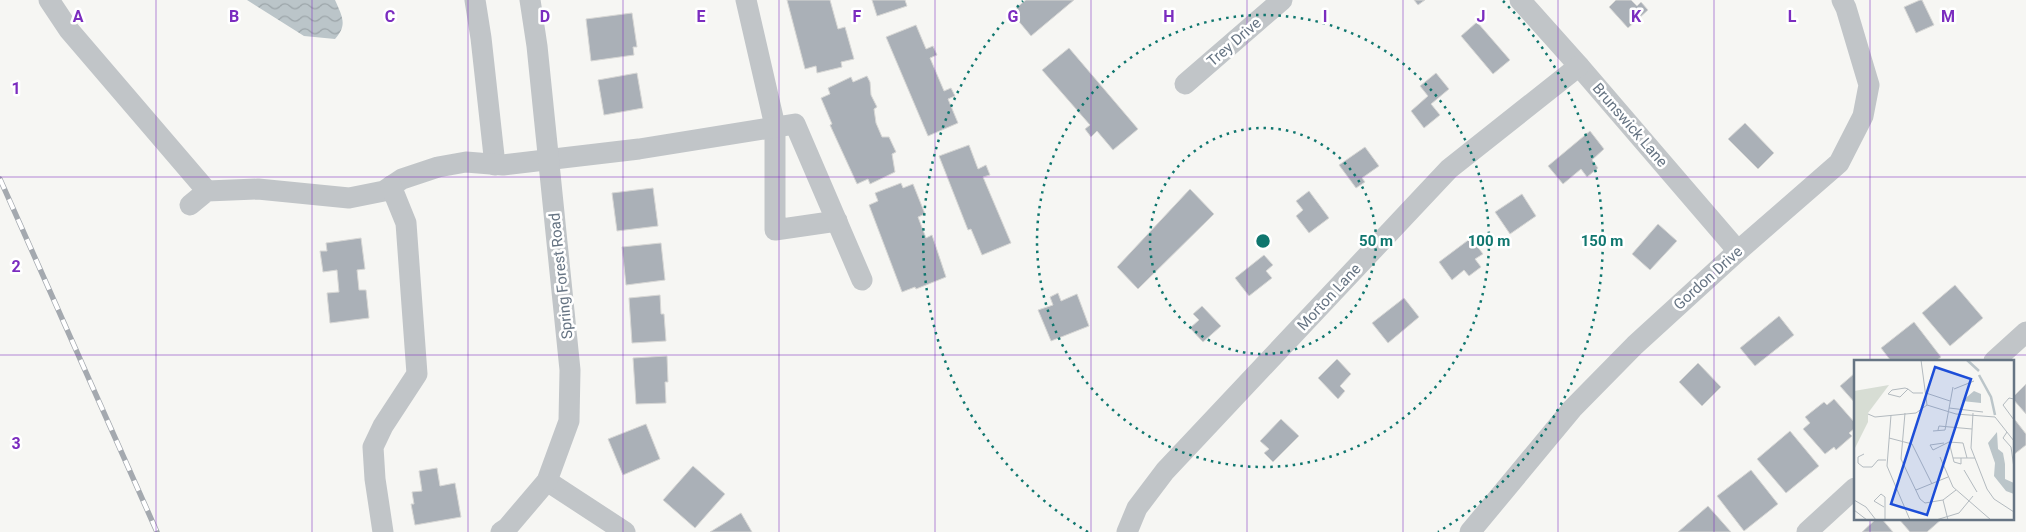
<svg xmlns="http://www.w3.org/2000/svg" width="2026" height="532" viewBox="0 0 2026 532" font-family="Roboto,sans-serif">
	<style>
		.water { fill: url(#water-waves) }
		.building { fill: #aab0b7; stroke: #d7d7d5 }
		.lines { fill: none; stroke-linecap: round; stroke-linejoin: round }
		.minor { stroke: #c1c5c8; stroke-width: 21 }
		.rail-casing { stroke: #a4a9af; stroke-width: 5.5 }
		.rail { stroke: #fff; stroke-width: 4; stroke-dasharray: 11; stroke-linecap: butt }
		.grid { fill: none; stroke: #7b2cbf; stroke-width: 1; stroke-opacity: 0.55 }
		.ring { fill: none; stroke: #0f766e; stroke-width: 2.5; stroke-dasharray: 2.5 5 }
		.labels { text-anchor: middle; dominant-baseline: central; stroke-width: 5; stroke-linejoin: round; paint-order: stroke }
		.street-label { font-size: 15px; fill: #667483; stroke: #fff }
		.inset-river { fill: none; stroke: #bbc5c9; stroke-width: 2.5 }
		.inset-road { fill: none; stroke: #b3babf; stroke-width: 1 }
		.view { fill: #1d4ed8; fill-opacity: 0.15; stroke: #1d4ed8; stroke-width: 2.5 }
		.inset-edge { fill: none; stroke: #667483; stroke-width: 2.5 }
		.grid-label { font-size: 16px; text-anchor: middle; font-weight: bold; fill: #7b2cbf; stroke: #fff; stroke-width: 5; stroke-linejoin: round; paint-order: stroke }
		.centre { fill: #0f766e; stroke: #fff; stroke-width: 2.5 }
		.ring-label { font-size: 15px; text-anchor: middle; font-weight: bold; fill: #0f766e; stroke: #fff; stroke-width: 5; stroke-linejoin: round; paint-order: stroke }
	</style>
	<defs>
		<pattern id="water-waves" width="16" height="10" patternUnits="userSpaceOnUse" patternTransform="scale(1.25)"><rect width="16" height="10" fill="#bbc5c9"/><path d="M0 5q4-4 8 0t8 0" fill="none" stroke="#9ca5a9"/></pattern>
	</defs>
	<rect width="100%" height="100%" fill="#f6f6f3"/>
	<path class="water" d="M247,0h88c7,16 13,25 0,39l-31,-3z"/>
	<g class="building">
		<polygon points="787,0 830,0 838,29 845,27 854,59 841,62 842,67 817,73 816,66 805,69"/>
		<polygon points="872,0 905,0 907,6 877,16"/>
		<polygon points="1026,0 1074,0 1031,36 1011,12"/>
		<polygon points="1414,0 1425,0 1418,5"/>
		<polygon points="1616,0 1631,0 1637,6 1641,2 1648,10 1628,28 1609,7"/>
		<polygon points="1920,0 1922,0 1934,25 1916,33 1904,7"/>
		<polygon points="632,13 637,47 633,47 634,55 591,61 586,19"/>
		<polygon points="1477,22 1510,60 1493,74 1461,36"/>
		<polygon points="916,25 926,49 933,46 937,55 930,58 944,91 951,88 955,96 948,99 958,123 928,136 886,37"/>
		<polygon points="1069,48 1138,129 1113,150 1097,131 1091,137 1085,129 1090,125 1042,70"/>
		<polygon points="637,73 643,108 604,115 598,80"/>
		<polygon points="1436,73 1449,89 1431,104 1440,115 1424,128 1411,111 1428,96 1420,86"/>
		<polygon points="867,76 870,82 871,95 877,107 874,109 876,123 882,137 889,137 896,152 892,154 895,172 870,184 868,179 857,184 830,125 832,124 821,98 830,94 828,88 851,77 853,82"/>
		<polygon points="1745,123 1774,153 1758,169 1728,139"/>
		<polygon points="1590,131 1604,149 1592,160 1598,168 1587,177 1581,169 1563,184 1548,166"/>
		<polygon points="969,145 978,169 986,165 990,175 983,177 1011,243 982,255 971,229 968,230 939,156"/>
		<polygon points="1365,147 1379,166 1362,178 1365,182 1356,188 1339,165"/>
		<polygon points="901,183 903,188 913,184 925,214 918,217 926,238 932,235 946,277 916,289 915,287 902,292 869,205 878,201 875,193"/>
		<polygon points="653,188 658,226 617,231 612,193"/>
		<polygon points="1190,189 1214,214 1138,289 1117,267"/>
		<polygon points="1309,191 1329,218 1309,233 1296,216 1303,210 1296,201"/>
		<polygon points="1522,194 1536,216 1510,234 1495,212"/>
		<polygon points="1658,224 1677,241 1650,270 1632,254"/>
		<polygon points="361,238 365,269 357,270 359,290 366,290 369,318 330,323 327,293 339,292 337,270 323,272 320,251 327,251 326,243"/>
		<polygon points="1471,238 1483,254 1475,259 1481,267 1469,276 1464,270 1452,280 1439,262"/>
		<polygon points="661,243 665,280 626,285 622,247"/>
		<polygon points="1264,255 1273,265 1266,271 1272,278 1249,296 1235,278"/>
		<polygon points="1955,285 1983,318 1950,346 1922,313"/>
		<polygon points="1058,293 1061,301 1077,294 1089,326 1051,341 1038,310 1053,305 1050,297"/>
		<polygon points="660,295 661,314 664,314 666,341 632,343 629,298"/>
		<polygon points="1404,298 1419,317 1388,343 1372,323"/>
		<polygon points="1202,306 1221,326 1203,342 1190,328 1199,320 1193,314"/>
		<polygon points="1779,316 1794,335 1755,366 1740,348"/>
		<polygon points="1914,322 1941,357 1936,361 1891,361 1881,348"/>
		<polygon points="667,356 668,382 665,382 666,403 636,404 633,358"/>
		<polygon points="1337,359 1351,374 1340,386 1345,391 1338,399 1318,378"/>
		<polygon points="1698,363 1721,387 1702,406 1679,382"/>
		<polygon points="1855,373 1855,403 1840,386"/>
		<polygon points="2026,384 2026,414 2012,398"/>
		<polygon points="1834,399 1855,423 1855,428 1849,433 1852,436 1836,450 1834,447 1825,454 1803,429 1810,423 1805,417 1824,402 1827,405"/>
		<polygon points="2012,416 2026,434 2026,445 2012,456"/>
		<polygon points="1281,419 1299,436 1273,462 1264,453 1269,449 1260,441"/>
		<polygon points="646,424 660,459 623,475 608,439"/>
		<polygon points="1790,431 1819,466 1786,493 1757,459"/>
		<polygon points="693,466 725,494 695,528 663,500"/>
		<polygon points="437,468 440,486 455,483 461,517 415,525 411,504 414,504 412,492 422,491 419,471"/>
		<polygon points="1751,470 1778,504 1744,531 1717,496"/>
		<polygon points="1708,506 1731,532 1678,532"/>
		<polygon points="741,513 752,532 710,532"/>
		<polygon points="1877,518 1881,518 1893,532 1862,532"/>
		<polygon points="1898,518 1943,518 1927,532 1910,532"/>
	</g>
	<g class="lines">
		<g class="minor">
			<polyline points="49,0 69,30 207,191"/>
			<polyline points="475,0 481,38 495,165"/>
			<polyline points="746,0 775,126 775,230 837,221"/>
			<polyline points="1520,0 1579,66 1738,251"/>
			<polyline points="1185,84 1282,0"/>
			<polyline points="190,205 207,191 258,189 349,198 384,191 402,179 438,167 466,162 503,165 639,149 795,124 862,280"/>
			<polyline points="1994,361 2026,332"/>
			<polyline points="547,481 625,532"/>
			<polyline points="383,532 375,479 373,447 383,426 417,374 406,223 391,186"/>
			<polyline points="501,532 507,528 547,481 569,421 570,370 537,46 530,0"/>
			<polyline points="1127,532 1137,508 1165,471 1449,169 1579,66"/>
			<polyline points="1470,532 1572,409 1635,345 1738,251 1839,163 1863,116 1869,85 1846,8 1842,0"/>
			<polyline points="1807,532 1855,488"/>
		</g>
		<defs>
			<polyline id="rail" points="0,179 157,532"/>
		</defs>
		<use href="#rail" class="rail-casing"/>
		<use href="#rail" class="rail"/>
	</g>
	<path class="grid" d="M156,0v532M312,0v532M468,0v532M623,0v532M779,0v532M935,0v532M1091,0v532M1247,0v532M1403,0v532M1558,0v532M1714,0v532M1870,0v361M0,177h2026M0,355h2026M1870,518v14"/>
	<g class="ring">
		<circle cx="1263" cy="241" r="113"/>
		<circle cx="1263" cy="241" r="226"/>
		<path d="M1088 532A339 339 0 0 1 1023 1M1503 1A339 339 0 0 1 1438 532"/>
	</g>
	<g class="labels">
		<g class="street-label">
			<text transform="translate(1234 42) rotate(-41)">Trey Drive</text>
			<text transform="translate(1630 125) rotate(49)">Brunswick Lane</text>
			<text transform="translate(561 276) rotate(-96)">Spring Forest Road</text>
			<text transform="translate(1708 278) rotate(-42)">Gordon Drive</text>
			<text transform="translate(1329 297) rotate(-47)">Morton Lane</text>
		</g>
	</g>
	<g transform="translate(1854 360)">
		<rect width="160" height="160" fill="#f6f6f3"/>
		<path d="M35,25l-21,28v9l-14,28v-59z" fill="#d7ddd4"/>
		<path d="M120,31l7,3v9l-19,-2zM143,72l1,17 5,4 2,11v15l9,4v11l-8,-3 -12,-15 1,-13 -7,-20z" fill="#bbc5c9"/>
		<path class="inset-river" d="M113,0l12,11M125,15l12,22 4,18"/>
		<path class="inset-road" d="M67,0l6,45 29,9 39,3 19,24M54,29l-8,8 -12,-3 4,-4 13,-2 3,1 5,4h10M100,29l20,-8M72,33l24,8M160,39l-5,-1 -6,7 11,15M95,48l34,4M51,53l-4,46 19,40 5,4 18,-3 13,-10M119,53l-2,35 16,41 7,10 20,13M14,54l7,3 41,-4 11,-8M37,55l-4,51 23,54M84,70l1,-4 33,3M79,71l12,-1 8,-43M153,72l-4,6 8,9 3,21M35,78l23,6 20,40M90,83l-14,2 3,5 16,-8M10,94l-6,3v6l5,4h9l6,-7h8M86,97l13,30 38,33M99,98h22M107,98v6l-7,-2 -5,-20 14,1 4,15M110,110l13,22M62,130l32,-13M0,140l12,7 10,13M89,140l5,20M30,147l-10,-6 7,-7 4,3v23M0,150l13,10M82,160l23,-7 14,-17"/>
		<path class="view" d="M81,7l36,12 -44,136 -36,-11z"/>
		<rect width="160" height="160" class="inset-edge"/>
	</g>
	<g class="grid-label">
		<text x="78" y="22">A</text>
		<text x="234" y="22">B</text>
		<text x="390" y="22">C</text>
		<text x="545" y="22">D</text>
		<text x="701" y="22">E</text>
		<text x="857" y="22">F</text>
		<text x="1013" y="22">G</text>
		<text x="1169" y="22">H</text>
		<text x="1325" y="22">I</text>
		<text x="1481" y="22">J</text>
		<text x="1636" y="22">K</text>
		<text x="1792" y="22">L</text>
		<text x="1948" y="22">M</text>
		<text x="16" y="94">1</text>
		<text x="16" y="272">2</text>
		<text x="16" y="449">3</text>
	</g>
	<circle cx="1263" cy="241" r="8" class="centre"/>
	<g class="ring-label">
		<text x="1376" y="246">50 m</text>
		<text x="1489" y="246">100 m</text>
		<text x="1602" y="246">150 m</text>
	</g>
</svg>
